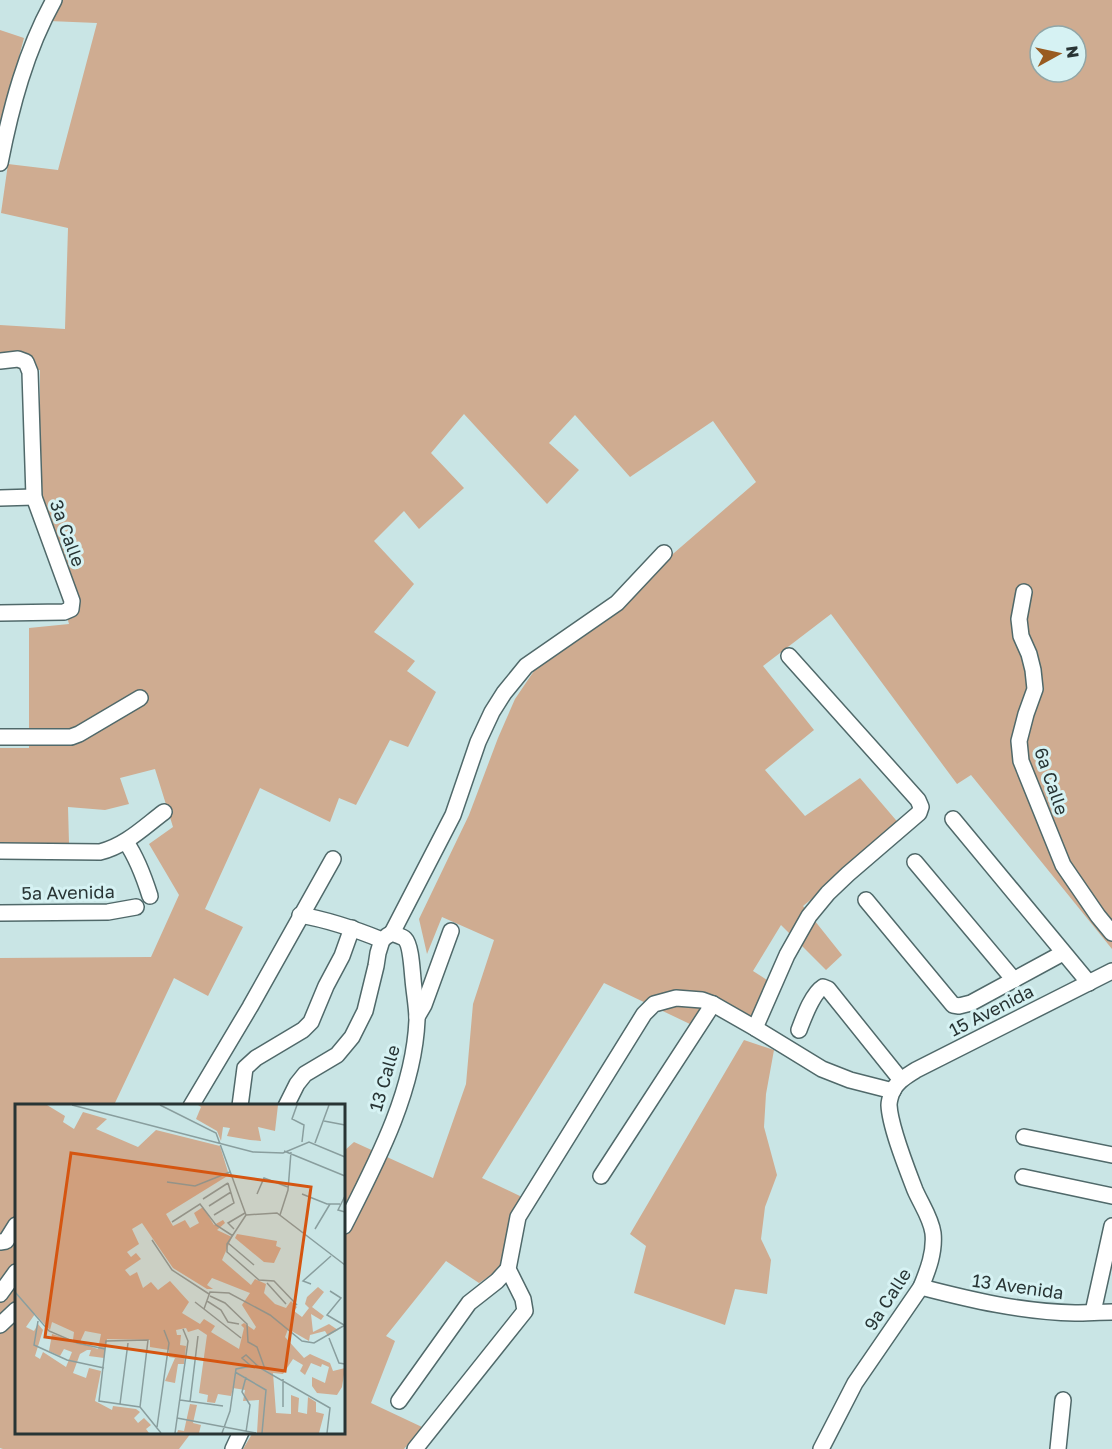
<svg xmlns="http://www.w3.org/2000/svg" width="1112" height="1449" viewBox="0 0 1112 1449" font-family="'Golos Text',sans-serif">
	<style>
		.green { fill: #cfac91; fill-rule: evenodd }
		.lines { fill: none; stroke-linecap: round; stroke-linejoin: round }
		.minor-casing { stroke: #50696a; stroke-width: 18 }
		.minor { stroke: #fff; stroke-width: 15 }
		.labels { text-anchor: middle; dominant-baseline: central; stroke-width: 6; stroke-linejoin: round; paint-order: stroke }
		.street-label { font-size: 18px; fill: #283434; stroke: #d6f2f3 }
		.inset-road { fill: none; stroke: #899e9e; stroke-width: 1.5 }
		.view { fill: #d55510; fill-opacity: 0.15; stroke: #d55510; stroke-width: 3 }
		.inset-edge { fill: none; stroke: #283434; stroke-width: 3 }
	</style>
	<rect width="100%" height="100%" fill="#c9e5e5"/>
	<g class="green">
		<path d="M59,0h1053v949l-141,-174 -14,9 -126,-170 -68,52 51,64 -49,40 40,46 55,-38 41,48 -98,80 39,49 -16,15 -45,-45 -28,46 14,9 -17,41 -43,-23 -15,27 -88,-42 -122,195 40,19 -19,70 -24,16 -33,-22 -60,75 9,5 -24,62 51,24 -18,22h-161l9,-15 -3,-1 95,-1v-281l10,-9 79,36 33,-94 7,-80 21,-64 -52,-23 -15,37 -8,-35 50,-104 29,-77 17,-39 27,-40 132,-106 82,-71 -43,-61 -83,56 -55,-62 -26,28 30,27 -32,34 -83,-90 -33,39 33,35 -45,41 -15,-18 -30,30 40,43 -40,48 41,29 -8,10 29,21 -28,55 -18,-7 -34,65 -17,-7 -9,24 -70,-34 -55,121 38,18 -35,69 -34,-18 -60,127 -98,1v326l175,1 -12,16h-176l-3,-1v-490l151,-1 28,-62 -30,-51 24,-17 -18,-58 -35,9 9,26 -24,6 -37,-3 1,36 -69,1v-96h29v-120l40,-4 -29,-106v-148l-40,-3v-42l65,4 3,-101 -67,-15 7,-49 50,6 39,-147 -48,-2zM1040,36h36v36h-36z"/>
		<polygon points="0,30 24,38 0,128"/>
		<polygon points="744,1040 774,1050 766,1094 764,1127 777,1175 765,1207 761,1239 771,1260 767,1294 735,1289 725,1325 634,1293 646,1246 630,1234"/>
	</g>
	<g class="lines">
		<defs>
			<g id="minor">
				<path d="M0,163c11,-56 26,-113 54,-163"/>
				<polyline points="0,361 18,359 26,362 30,372 34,497 72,601 71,609 64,612 0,613"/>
				<polyline points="0,498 34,497"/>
				<polyline points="1024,592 1019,619 1021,636 1029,654 1033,670 1035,689 1026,714 1019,741 1021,761 1063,865 1098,916 1112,933"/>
				<polyline points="0,737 71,737 79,734 140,698"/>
				<polyline points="953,819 1089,983"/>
				<path d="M126,842c11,16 18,35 24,54"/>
				<path d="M0,851l100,1c25,-6 44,-25 64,-40"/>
				<polyline points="915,862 1014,980"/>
				<polyline points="866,900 953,1005 959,1006 971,1003 1063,953"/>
				<polyline points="0,913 108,912 136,907"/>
				<path d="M300,915c29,5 55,14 82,25l5,-4 5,-3c4,2 10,3 13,6 6,6 7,31 8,40 1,13 4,28 4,41 -3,72 -41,143 -73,206"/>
				<polyline points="392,933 453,815 478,742 492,712 504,693 526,666 617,603 664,553"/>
				<polyline points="417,1017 424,1005 451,931"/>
				<polyline points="755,1028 787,955 809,916 828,893 848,874 919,813 921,807 918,800 789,656"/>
				<path d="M799,1030c5,-13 13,-36 24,-43l5,2 73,91"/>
				<polyline points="191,1106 250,1007 333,859"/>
				<polyline points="240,1106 245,1068 256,1058 303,1030 311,1022 326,986 342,956 352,928"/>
				<polyline points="286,1106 297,1084 305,1074 337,1055 352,1037 365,1011 376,966 378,953 382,940"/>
				<polyline points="1024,1137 1112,1155"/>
				<polyline points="601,1176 713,1004"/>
				<polyline points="1023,1177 1112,1196"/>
				<polyline points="0,1242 6,1241 16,1225"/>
				<path d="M921,1287c50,13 101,25 154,26 12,0 25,-1 37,-1"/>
				<polyline points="0,1294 16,1272"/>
				<polyline points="1093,1312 1112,1226"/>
				<polyline points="0,1325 16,1310"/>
				<polyline points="399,1401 469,1303 497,1281 508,1269"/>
				<polyline points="233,1449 241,1432"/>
				<polyline points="415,1449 525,1311 523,1299 508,1269 518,1217 644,1014 654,1004 676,998 702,1000 713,1004 755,1028 822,1069 850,1080 893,1091"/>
				<path d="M821,1449l34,-66 66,-96c7,-17 14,-35 12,-54 -2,-15 -12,-29 -18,-43 -8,-21 -25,-63 -26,-85 0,-4 2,-10 3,-13 5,-11 15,-16 24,-22l196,-99"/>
				<polyline points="1058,1449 1063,1400"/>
			</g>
		</defs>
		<use href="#minor" class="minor-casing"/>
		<use href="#minor" class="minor"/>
	</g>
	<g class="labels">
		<g class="street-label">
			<text transform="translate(68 533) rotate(70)">3a Calle</text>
			<text transform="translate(1052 781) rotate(71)">6a Calle</text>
			<text transform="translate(68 892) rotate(-1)">5a Avenida</text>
			<text transform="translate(991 1010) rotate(-27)">15 Avenida</text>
			<text transform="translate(384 1078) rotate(-74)">13 Calle</text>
			<text transform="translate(1018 1286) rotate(8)">13 Avenida</text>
			<text transform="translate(887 1299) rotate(-57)">9a Calle</text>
		</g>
	</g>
	<g transform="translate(15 1104)">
		<rect width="330" height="330" fill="#c9e5e5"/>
		<path d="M0,1h32l18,11 -2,6 11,7 9,-17 24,7 -11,10 42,18 18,-17 64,16 9,29 -63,39 7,12 12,-6 5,8 9,-5 -5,-10 9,-6 11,18 9,-5 2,3 -8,7 15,7 -10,23 29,25 4,-6 11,5 -2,9 11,11 11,4 5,-7 6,6 -3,4 8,6 7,-9 -4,-4 2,-7 11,-10 6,5 -12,15 12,9 -3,4 -10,-6 2,18 16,-8 9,6 -10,6 -3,-5 -15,4 -1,6 -21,-12 -3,8 19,21 6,-4 20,9 3,8 12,-3 -3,19 -5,8 -20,-2 -5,-7v-9l13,6 4,-16 -7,-3 -1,3 -10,-4 -6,12 -5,-4 3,-6 -10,-6 -10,15 -10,-1 3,40 15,1v-19l8,3 -1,14 9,2 1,-17 8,5v10l8,2 -5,19h-62l2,-33 -16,1 2,-11 -12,-2 -2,8 -13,-2 -3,9 -8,-1 1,-7 -9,-2 8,-58 -9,-6 -10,3 -2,-4 -10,2 1,5h4l-1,10 6,1 -2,18h-6l-3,19 -10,-2 10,-23 -6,-1v-7l-19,-3v-7l-43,-1 -3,19 -15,-2 2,-6h-4l-7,4 -7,19 13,5 3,-10 12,3 -6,30 17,9 1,-4 23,3 4,3 -6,6 4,5 6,-5 7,7 -5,4 3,4h-134zM127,119l31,45 34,21h6l-6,-4 5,-7 38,15 -8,12 14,22 -2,3 -10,-7 -3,2 3,3 -5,21 -28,-17 4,-6 -11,-7 -4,5 -18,-11 7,-11 -19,-21 -12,9 -7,-8 -8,6 -6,-16 -7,4 -5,-6 16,-11 -5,-6 -5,4 -4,-5 12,-8 -7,-15zM20,210l15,16 2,-8 22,10 -1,8 7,2 5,-11 16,3 -3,15 -46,-15 -3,17 11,5 4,-7 8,3 -6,15 -23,-15 -3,7 -5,-3 8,-26 -5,-6 -4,7 -8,-4zM183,1h80l-3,26 -17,-4 3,14 -11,-1 -23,-4 3,-8 -7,-1 -2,14 -4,-10 -21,-12 5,-12zM222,130l40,7 -1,5 5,2 -7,15 -10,-1 -29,-24zM175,300l7,1 -4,18 8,2 -2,8h-22l1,-3 6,1z" fill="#cfac91" fill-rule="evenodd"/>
		<path class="inset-road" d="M57,1l181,47 30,1 26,-11 36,15M145,1l56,28 30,82M282,1l-5,14 12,6 -2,17M309,17l21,4M300,39l14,-38M269,47l61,25M152,78l28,4 35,-14M242,90l7,-16 24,9M287,90l25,10h13M330,92l-7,14 7,2M188,95l25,-16M194,102l22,-14M199,111l20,-12 -6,-20M231,111l-19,29v8l32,28 15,1 23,24M231,111l31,-2 68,52M265,111l8,-25 3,-38M157,118l28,-18 16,21 17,11M219,125l-6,-6 17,-10M300,125l15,-25M137,136l20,30 37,24M213,139l26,22M252,179l19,21M296,180l-8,-3 28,-25M315,187l11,7 -14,17 17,10M0,188l34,39 28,12 28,6M195,192l15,7 22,21 1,18 9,5 8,22M192,197l14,9 7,12 11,2M180,198l46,36M189,205l6,-17 19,1 41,22 32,26 12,2 31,-18M23,217l-4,24 33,15 37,8M314,234l10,25 6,1M220,268l31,18 -4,43M165,296l43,6M175,298l8,-66M105,300l8,-61M125,303l8,-67 -42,1 -7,60 41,6 21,26M268,303v-28M162,314l79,15M142,323l12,-84 -5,-13M231,328l4,-27 -8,-13 4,-15M160,329l13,-92 -5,-12M207,329l8,-22 6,-42 15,-3 -9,-8 4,-3 14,13 70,40 -3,25"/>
		<path class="view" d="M56,49l240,34 -26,184 -240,-34z"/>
		<rect width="330" height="330" class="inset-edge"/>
	</g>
	<g transform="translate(1058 54) rotate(82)"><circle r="28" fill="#d6f2f3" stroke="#90a6a7" stroke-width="1.5"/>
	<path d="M0-4.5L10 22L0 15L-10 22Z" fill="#995b20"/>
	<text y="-9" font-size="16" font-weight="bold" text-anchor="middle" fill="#283434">N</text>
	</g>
</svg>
